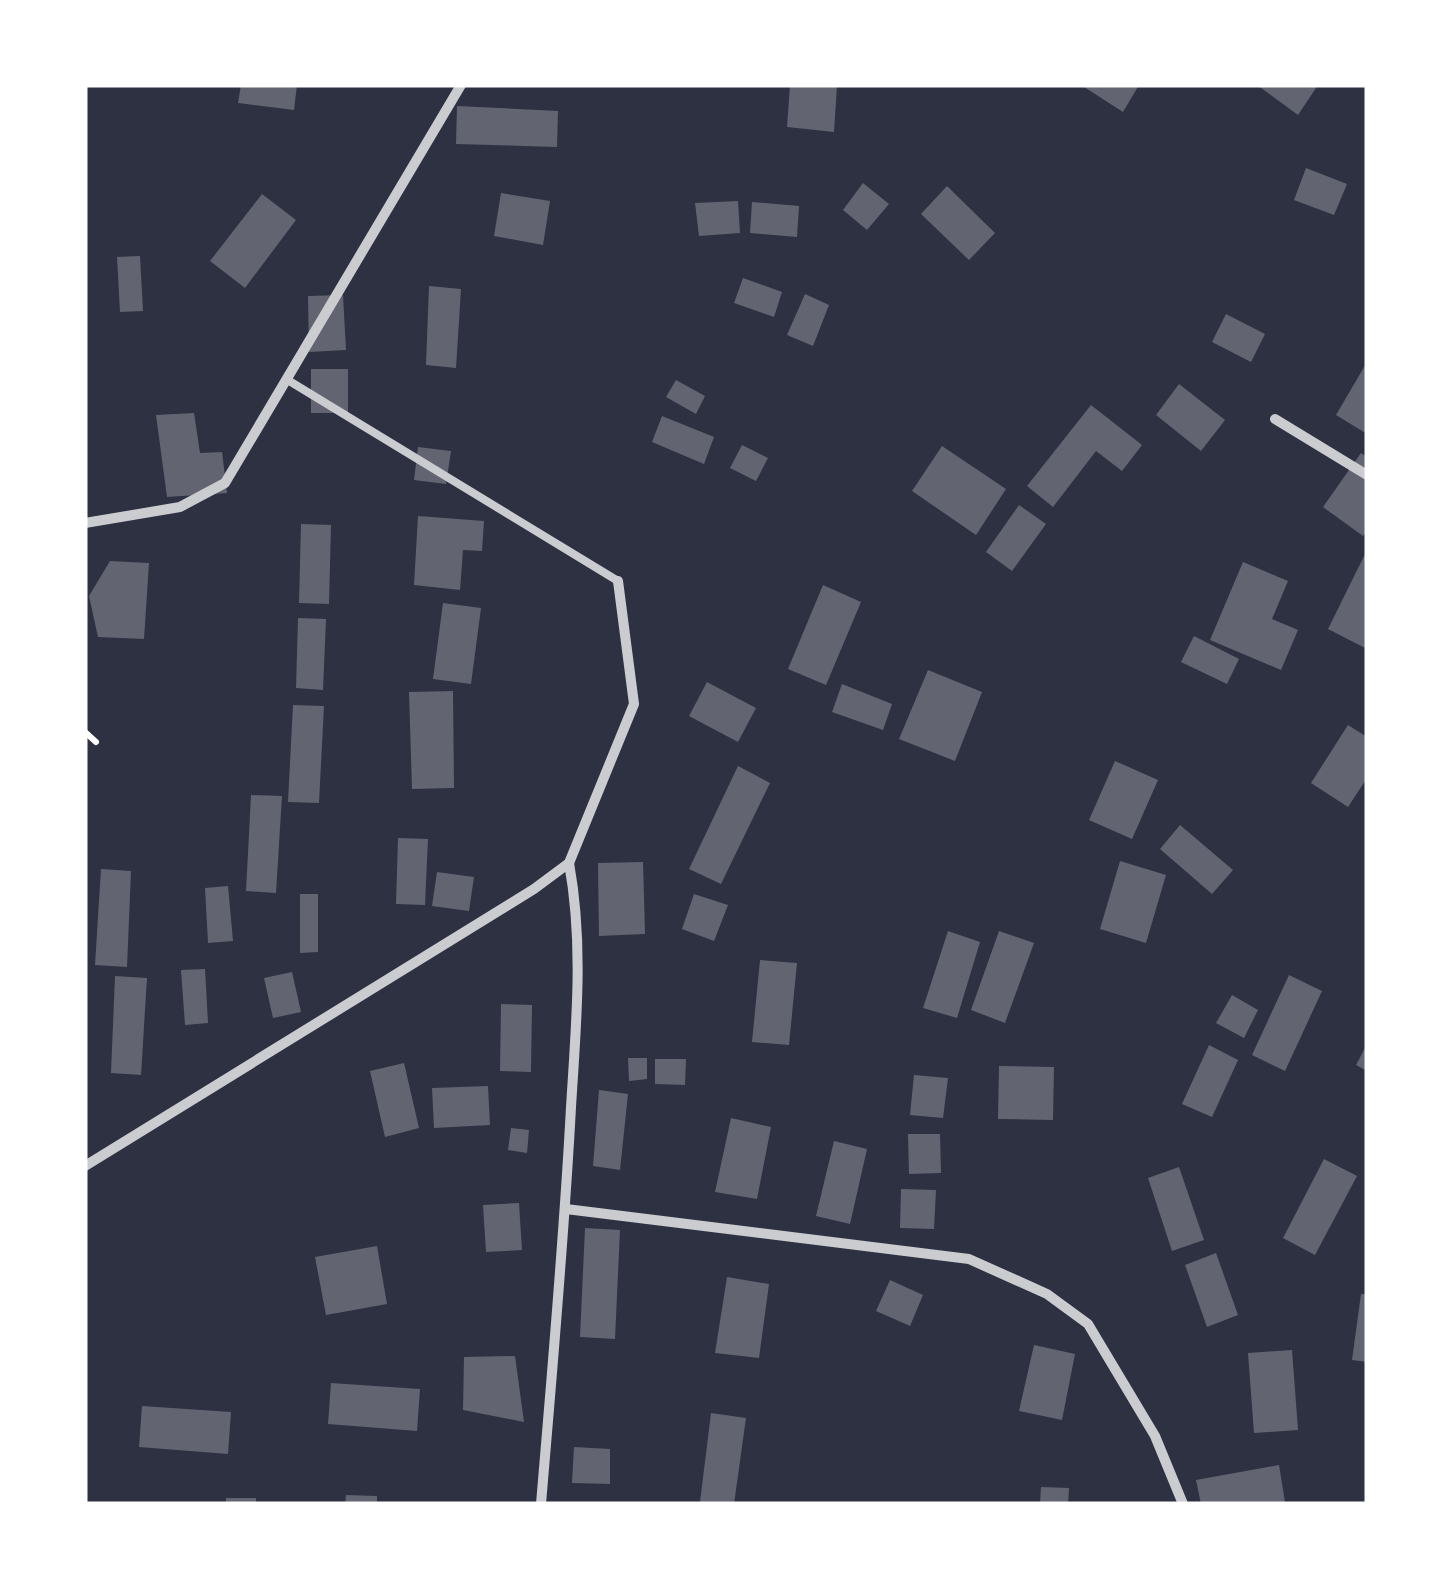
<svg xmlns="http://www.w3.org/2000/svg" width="1452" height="1589" viewBox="0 0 1452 1589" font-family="Raleway,sans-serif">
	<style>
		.building { fill: #626471 }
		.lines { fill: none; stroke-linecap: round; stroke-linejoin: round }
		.path { stroke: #fff; stroke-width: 6 }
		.service { stroke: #caccd0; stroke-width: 8 }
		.minor { stroke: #caccd0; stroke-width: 10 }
	</style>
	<rect width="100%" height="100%" fill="#2d3142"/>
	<g class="building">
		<polygon points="241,85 297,85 294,110 238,103"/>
		<polygon points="790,85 837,85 834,132 787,127"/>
		<polygon points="1081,85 1139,85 1123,112"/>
		<polygon points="1257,85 1318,85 1298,115"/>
		<polygon points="457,106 558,111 557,147 456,144"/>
		<polygon points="1306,168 1347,184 1334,215 1294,200"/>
		<polygon points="863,183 889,204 867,230 843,210"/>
		<polygon points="947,186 995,233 969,260 921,214"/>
		<polygon points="501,193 550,201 543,245 494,236"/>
		<polygon points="262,194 296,220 245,288 210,261"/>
		<polygon points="738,201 740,233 699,236 695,203"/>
		<polygon points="752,202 799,206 797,237 750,233"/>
		<polygon points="140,256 143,311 120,312 117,257"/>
		<polygon points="743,278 782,292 774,317 734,303"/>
		<polygon points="429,286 461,289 456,368 426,365"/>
		<polygon points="805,294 829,305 813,346 787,335"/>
		<polygon points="343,295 346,350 309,352 308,296"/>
		<polygon points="1226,314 1265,334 1251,362 1212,342"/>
		<polygon points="1367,362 1367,434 1336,415"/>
		<rect x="311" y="369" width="37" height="44"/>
		<polygon points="676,380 705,396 696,414 666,397"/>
		<polygon points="1179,384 1225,420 1201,451 1156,415"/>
		<polygon points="1091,405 1142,445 1122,471 1096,451 1053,507 1027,486"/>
		<polygon points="194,413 200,453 222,452 227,493 167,497 156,415"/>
		<polygon points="662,416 714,437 704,464 652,442"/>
		<polygon points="742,445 768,458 756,481 730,468"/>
		<polygon points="942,446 1006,489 976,535 912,491"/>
		<polygon points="418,447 451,451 446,484 414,480"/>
		<polygon points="1361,453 1367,457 1367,531 1363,536 1323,507"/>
		<polygon points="1019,505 1046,524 1012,571 986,552"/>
		<polygon points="418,516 484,521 482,551 463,550 460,590 414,585"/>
		<polygon points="301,524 331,525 329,604 299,603"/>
		<polygon points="1367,550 1367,649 1328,629"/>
		<polygon points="110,561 149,563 144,639 98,637 89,596"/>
		<polygon points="1243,562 1288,581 1272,619 1298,630 1281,670 1210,640"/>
		<polygon points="823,585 861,602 826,685 788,669"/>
		<polygon points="443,603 481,608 471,684 433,679"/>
		<polygon points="298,618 326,619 323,690 296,688"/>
		<polygon points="1194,636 1239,659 1227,684 1181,662"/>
		<polygon points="928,670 982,692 955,761 899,739"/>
		<polygon points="707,682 756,708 738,742 689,716"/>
		<polygon points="842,684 892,704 883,730 832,712"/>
		<polygon points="453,691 454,788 412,789 409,692"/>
		<polygon points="293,705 324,706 319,803 288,802"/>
		<polygon points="1348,725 1367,737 1367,778 1348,807 1311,783"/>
		<polygon points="1115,761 1158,780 1132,839 1089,820"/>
		<polygon points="738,766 770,783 721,884 689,869"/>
		<polygon points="251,795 282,796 276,893 246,891"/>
		<polygon points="1180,825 1233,870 1212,894 1160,849"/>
		<polygon points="398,838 428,839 425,905 396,904"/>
		<polygon points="1120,861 1166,875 1146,943 1100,929"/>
		<polygon points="643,862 645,934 599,936 598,863"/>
		<polygon points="101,869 131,871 127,967 95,965"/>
		<polygon points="437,872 474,877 469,911 432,906"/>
		<polygon points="228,886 233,941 208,943 205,888"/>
		<polygon points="300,894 318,894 318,952 300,953"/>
		<polygon points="694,894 728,905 714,941 682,929"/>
		<polygon points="948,931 980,942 957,1018 923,1008"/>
		<polygon points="999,931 1034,943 1005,1023 971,1010"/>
		<polygon points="760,960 797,963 789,1045 752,1042"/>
		<polygon points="205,969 208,1023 185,1025 181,970"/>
		<polygon points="292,972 301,1012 273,1018 264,978"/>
		<polygon points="1289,975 1322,991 1285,1071 1252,1055"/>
		<polygon points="115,976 147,978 141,1075 111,1073"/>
		<polygon points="1232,995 1258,1010 1244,1038 1216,1023"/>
		<polygon points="501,1004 532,1005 531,1072 500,1071"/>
		<polygon points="1367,1044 1367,1071 1356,1065"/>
		<polygon points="1209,1045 1238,1060 1212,1117 1182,1104"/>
		<polygon points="628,1058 647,1058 647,1079 629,1081"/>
		<polygon points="655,1059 686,1059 685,1085 655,1084"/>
		<polygon points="404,1063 419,1128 385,1137 370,1071"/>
		<polygon points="999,1066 1054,1067 1053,1120 998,1119"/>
		<polygon points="914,1075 948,1078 943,1118 910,1115"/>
		<polygon points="488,1086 490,1125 434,1128 432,1088"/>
		<polygon points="599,1090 628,1094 620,1170 593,1166"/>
		<polygon points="731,1118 771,1127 757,1199 715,1192"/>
		<polygon points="511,1128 529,1130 527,1153 508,1150"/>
		<polygon points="908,1134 940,1134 941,1173 909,1174"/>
		<polygon points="834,1141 867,1149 850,1224 816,1216"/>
		<polygon points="1324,1159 1357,1176 1315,1255 1283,1238"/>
		<polygon points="1179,1167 1204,1240 1172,1251 1148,1178"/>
		<polygon points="901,1189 936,1190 934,1229 900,1228"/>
		<polygon points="519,1203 522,1250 486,1252 483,1205"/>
		<polygon points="585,1228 620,1230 615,1339 580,1337"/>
		<polygon points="377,1246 387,1304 326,1315 315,1257"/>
		<polygon points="1216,1253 1238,1315 1207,1327 1185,1265"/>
		<polygon points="727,1277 769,1284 759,1358 715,1353"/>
		<polygon points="890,1280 923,1295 910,1326 876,1311"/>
		<polygon points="1361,1294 1367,1294 1367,1362 1352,1360"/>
		<polygon points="1034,1345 1075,1354 1062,1420 1019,1411"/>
		<polygon points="1292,1350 1298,1430 1254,1433 1248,1353"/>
		<polygon points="515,1356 524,1422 463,1410 464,1357"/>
		<polygon points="331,1383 420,1389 417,1431 328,1424"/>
		<polygon points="142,1406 231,1412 228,1454 139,1447"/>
		<polygon points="711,1413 746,1418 734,1504 700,1502"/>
		<polygon points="574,1447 610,1449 610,1484 572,1483"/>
		<polygon points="1279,1465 1285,1502 1201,1504 1196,1480"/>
		<polygon points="1041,1487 1069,1488 1068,1504 1040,1504"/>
		<polygon points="346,1495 377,1496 377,1504 345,1504"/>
		<rect x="226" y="1498" width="30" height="6"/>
	</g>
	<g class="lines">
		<polyline class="path" points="85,732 96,742"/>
		<polyline class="service" points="286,379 618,581"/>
		<g class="minor">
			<polyline points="1275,419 1367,475"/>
			<polyline points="85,523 180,507 225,483 461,85"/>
			<polyline points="85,1166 534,889 569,863 634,704 618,581"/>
			<polyline points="566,1209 969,1259 1047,1294 1088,1324 1155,1436 1183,1504"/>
			<path d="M541,1504c11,-132 23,-264 30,-397 5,-82 13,-162 -2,-244"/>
		</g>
	</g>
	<rect width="1452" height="1589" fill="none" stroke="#ffffff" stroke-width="175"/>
</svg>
